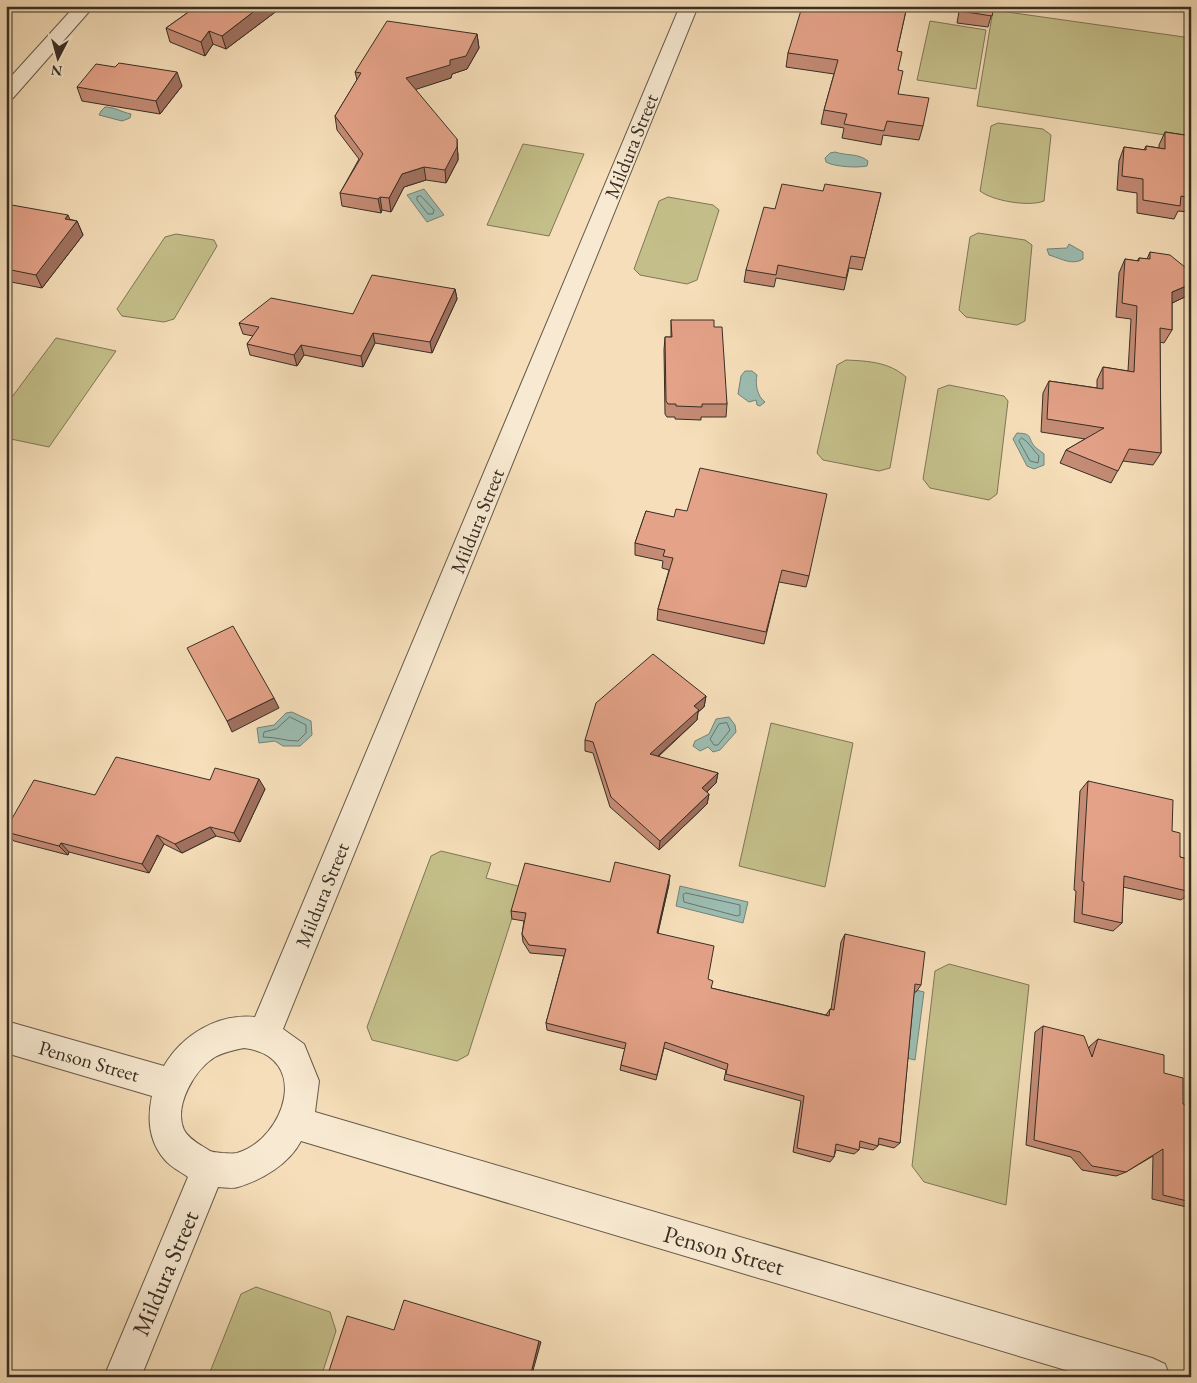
<svg xmlns="http://www.w3.org/2000/svg" width="1197" height="1383" viewBox="0 0 1197 1383" font-family="'EB Garamond',serif">
	<style>
		.green { fill: #c4bf8a; stroke: #7e7658 }
		.water { fill: #9cbcb1; stroke: #748379 }
		.lines { fill: none; stroke-linecap: round; stroke-linejoin: round }
		.shore { stroke: #6a756b; stroke-width: 1 }
		.minor-casing { stroke: #675a4a; stroke-width: 2 }
		.minor { fill: #f8ead2; fill-rule: evenodd }
		.wall { fill: #c48b75; stroke: #382e25 }
		.shaded-wall { fill: #a0715f; stroke: #382e25 }
		.building { fill: #e4a288; stroke: #382e25 }
		.labels { text-anchor: middle; dominant-baseline: central; stroke-width: 4; stroke-linejoin: round; paint-order: stroke }
		.street-label { font-size: 20px; fill: #382e25; stroke: #f8ead2 }
		.near-street-label { font-size: 24px; fill: #382e25; stroke: #f8ead2 }
	</style>
	<rect width="100%" height="100%" fill="#f5deb9"/>
	<filter id="stains"><feTurbulence type="fractalNoise" baseFrequency=".004" numOctaves="4"/><feColorMatrix values="0 0 0 0 .2 0 0 0 0 .09 0 0 0 0 .02 0 0 0 .5 -.17"/></filter>
	<radialGradient id="worn" r=".72"><stop offset=".6" stop-color="#630" stop-opacity="0"/><stop offset="1" stop-color="#630" stop-opacity=".3"/></radialGradient>
	<g class="green">
		<polygon points="993,10 1191,38 1191,139 977,106"/>
		<polygon points="930,21 986,30 976,89 917,80"/>
		<path d="M998,123l45,6 8,6 -7,66c-15,6 -51,0 -64,-10l11,-65z"/>
		<polygon points="523,144 584,154 549,236 487,225"/>
		<polygon points="668,197 713,205 719,210 697,280 687,284 640,275 634,269 659,201"/>
		<polygon points="978,233 1025,240 1032,245 1025,321 1017,325 966,317 959,310 970,237"/>
		<polygon points="176,234 214,240 217,246 174,319 164,322 122,316 117,309 165,237"/>
		<polygon points="56,338 116,351 49,447 6,438 6,405"/>
		<path d="M846,360c22,1 43,2 60,17l-16,91 -11,3 -56,-11 -6,-7 20,-88z"/>
		<polygon points="949,385 1004,396 1008,401 997,494 989,500 930,488 923,479 938,389"/>
		<polygon points="771,723 853,743 825,887 739,866"/>
		<polygon points="441,851 491,863 486,878 522,887 468,1055 457,1061 372,1040 367,1027 431,856"/>
		<polygon points="949,964 1029,985 1006,1205 924,1182 912,1166 935,971"/>
		<polygon points="256,1287 330,1312 336,1331 321,1377 208,1377 241,1294"/>
	</g>
	<g class="water">
		<path d="M105,107c10,0 16,5 26,7l-1,4 -8,3 -23,-6 2,-4z"/>
		<path d="M835,152c12,4 23,1 33,9l-1,5c-10,2 -32,1 -41,-4l-1,-4 5,-5z"/>
		<polygon points="424,189 444,215 427,222 407,195"/>
		<path d="M1069,244l14,8v7c-11,7 -23,-1 -34,-4l-2,-6 20,-1z"/>
		<path d="M745,371h7l5,4c-2,9 0,21 8,27l-5,4 -3,-1 -1,-5 -7,2 -11,-8 3,-18z"/>
		<path d="M1017,433c16,1 10,3 17,13 3,3 8,6 10,8v11l-10,4 -7,-3 -14,-27z"/>
		<polygon points="292,712 311,721 312,735 300,746 283,746 275,741 259,743 257,728 274,725 286,713"/>
		<polygon points="729,717 735,725 736,732 720,750 713,752 708,747 700,751 693,746 695,741 709,734 716,719"/>
		<polygon points="680,886 748,902 743,923 676,906"/>
		<polygon points="916,990 924,992 915,1060 898,1056 910,991 916,992"/>
	</g>
	<g class="lines">
		<g class="shore">
			<polygon points="421,196 434,210 433,214 428,214 417,200 417,197"/>
			<path d="M1022,438c7,4 11,12 17,18l-1,7 -8,-2 -11,-20z"/>
			<path d="M290,717l16,8v8l-8,8c-13,0 -22,-4 -35,-4l1,-5 12,-3z"/>
			<polygon points="727,723 730,730 718,745 714,745 710,739 719,724"/>
			<polygon points="686,893 740,905 740,915 737,916 684,902 683,895"/>
		</g>
		<defs>
			<g id="minor">
				<polygon points="75,6 94,6 13,98 6,100 6,82"/>
				<path d="M680,6h18l-415,1023 21,15 15,37 -4,31 837,246 13,6 5,13h-81l-788,-236c-12,23 -39,39 -63,46 -6,2 -14,0 -20,0l-77,190h-37l84,-200c-7,-5 -17,-10 -23,-17 -16,-18 -18,-41 -13,-64l-146,-43v-32l158,45c18,-31 54,-53 91,-49zM244,1048c68,8 41,91 -7,105 -4,1 -10,0 -15,0 -6,-1 -10,0 -15,-4 -8,-5 -18,-10 -23,-19 -11,-24 11,-61 31,-73 9,-5 19,-7 29,-9z"/>
			</g>
		</defs>
		<use href="#minor" class="minor-casing"/>
		<use href="#minor" class="minor"/>
	</g>
	<g class="wall">
		<polygon points="197,6 282,6 282,7 226,49 213,44 205,56 170,42 166,28"/>
		<polygon points="809,6 907,6 897,51 898,70 898,94 923,126 919,140 883,135 881,145 842,138 844,128 821,124 824,110 834,74 786,67 788,53 811,8"/>
		<polygon points="960,6 994,6 988,27 957,23"/>
		<polygon points="477,34 479,48 467,69 452,74 451,78 415,89 458,153 458,160 446,183 426,180 404,187 391,212 382,210 381,213 342,206 340,193 359,159 337,130 335,116 357,80 355,72"/>
		<polygon points="182,86 160,114 82,101 77,87"/>
		<polygon points="1165,132 1191,136 1191,207 1188,212 1178,211 1174,219 1137,213 1137,193 1117,190 1119,161 1124,147 1144,150 1146,146 1159,148 1159,145"/>
		<polygon points="823,191 881,193 862,270 849,268 844,290 776,278 774,287 744,282 746,270 775,209"/>
		<polygon points="6,204 77,221 83,235 42,288 6,281"/>
		<polygon points="1150,252 1191,272 1191,294 1172,303 1172,330 1164,343 1160,342 1161,453 1153,465 1123,461 1111,483 1060,463 1066,450 1085,439 1041,432 1043,393 1049,381 1097,388 1097,380 1103,367 1128,371 1131,319 1116,317 1119,273 1125,259 1137,261 1139,258 1147,259"/>
		<polygon points="455,289 457,299 432,353 375,343 363,367 304,355 297,366 250,355 247,344 253,336 243,334 239,323 353,314"/>
		<polygon points="671,320 714,327 727,404 726,417 701,417 701,420 675,419 675,417 667,417 665,414 664,350 665,337 671,337"/>
		<polygon points="646,511 809,576 806,587 779,582 764,644 657,620 658,609 669,570 662,568 663,561 635,555 635,543"/>
		<polygon points="706,696 704,707 698,712 697,720 658,757 718,773 716,783 707,792 709,794 707,804 659,850 610,807 593,753 585,751 585,740"/>
		<polygon points="210,780 265,789 240,842 216,836 182,853 164,844 149,873 69,852 68,855 14,841 6,833 6,829 95,795"/>
		<polygon points="1088,781 1172,831 1180,857 1191,860 1191,892 1181,900 1123,887 1122,923 1113,931 1074,922 1076,891 1074,890 1080,791"/>
		<polygon points="610,882 669,884 658,933 708,979 711,988 826,1015 830,1009 831,1009 841,942 845,934 921,985 916,992 914,992 900,1143 894,1148 878,1144 878,1146 873,1150 859,1147 859,1150 854,1154 836,1150 834,1157 830,1162 793,1152 801,1101 724,1080 726,1070 664,1048 656,1080 620,1070 621,1065 625,1049 547,1030 546,1023 564,956 530,953 523,942 522,934 524,921 512,919 511,911"/>
		<polygon points="1043,1026 1089,1048 1090,1046 1098,1039 1164,1073 1183,1104 1191,1106 1191,1208 1152,1199 1153,1156 1126,1172 1116,1176 1082,1170 1071,1157 1026,1145 1035,1032"/>
	</g>
	<g class="shaded-wall">
		<polygon points="261,6 282,7 226,49 222,36"/>
		<polygon points="209,31 213,44 205,56 201,42"/>
		<polygon points="477,34 479,48 467,69 452,74 451,78 408,92 406,78 450,60"/>
		<polygon points="177,72 182,86 160,114 156,101"/>
		<polygon points="457,139 458,160 446,183 445,170"/>
		<polygon points="424,167 426,180 404,187 391,212 389,198 402,174"/>
		<polygon points="380,197 382,210 381,213 378,199"/>
		<polygon points="68,215 73,226 77,221 83,235 42,288 36,275 65,219"/>
		<polygon points="1191,284 1191,294 1166,306 1172,292"/>
		<polygon points="455,289 457,299 432,353 430,342"/>
		<polygon points="373,333 375,343 363,367 361,356"/>
		<polygon points="301,345 304,355 297,366 294,355"/>
		<polygon points="706,696 704,707 698,712 697,720 649,764 650,754 694,706"/>
		<polygon points="274,698 279,708 232,732 227,721"/>
		<polygon points="718,773 716,783 700,798 702,788"/>
		<polygon points="259,779 265,789 240,842 234,833"/>
		<polygon points="709,794 707,804 659,850 660,841"/>
		<polygon points="210,827 216,836 182,853 175,844"/>
		<polygon points="157,835 164,844 149,873 142,864"/>
		<polygon points="61,843 69,852 68,855 59,846"/>
		<polygon points="670,875 669,884 656,940 657,933"/>
		<polygon points="539,1341 541,1342 532,1374 531,1373"/>
	</g>
	<g class="building">
		<polygon points="197,6 261,6 222,36 209,31 201,42 166,28"/>
		<polygon points="825,6 907,6 897,51 902,52 898,70 903,71 898,94 929,98 923,126 887,121 884,131 844,124 847,114 824,110 838,60 788,53 802,7 830,11"/>
		<polygon points="961,6 994,6 992,16 960,11"/>
		<polygon points="387,21 477,34 466,56 450,60 450,65 406,78 457,139 457,147 445,170 424,167 402,174 389,198 380,197 378,199 340,193 363,154 335,116 361,73 355,72"/>
		<polygon points="119,63 177,72 156,101 77,87 96,64 115,67"/>
		<polygon points="1165,132 1191,136 1191,198 1181,196 1180,206 1143,200 1143,179 1122,176 1124,147 1146,150 1146,146 1165,149"/>
		<polygon points="782,184 823,191 825,184 881,193 865,258 851,256 846,278 778,265 776,275 746,270 764,207 775,209"/>
		<polygon points="6,204 68,215 65,219 77,221 36,275 6,269"/>
		<polygon points="1150,252 1170,255 1191,272 1191,284 1172,292 1172,330 1160,328 1161,453 1129,449 1118,471 1066,450 1104,428 1047,419 1049,381 1103,389 1103,367 1134,372 1137,306 1122,303 1125,259 1139,261 1139,258 1150,259"/>
		<polygon points="372,275 455,289 430,342 373,333 361,356 301,345 294,355 247,344 259,327 239,323 271,298 353,314"/>
		<polygon points="671,320 714,320 714,327 722,327 727,404 702,404 702,407 676,406 676,404 668,404 666,401 665,337 672,337"/>
		<polygon points="700,468 827,494 809,576 782,570 766,632 658,609 673,558 663,556 665,550 635,543 646,511 674,517 676,509 687,511"/>
		<polygon points="233,626 274,698 227,721 187,648"/>
		<polygon points="653,654 706,696 694,706 699,710 650,754 718,773 702,788 709,794 660,841 611,797 593,742 585,740 596,703"/>
		<polygon points="116,757 210,780 215,768 259,779 234,833 210,827 175,844 157,835 142,864 61,843 59,846 6,832 6,829 34,780 95,795"/>
		<polygon points="1088,781 1173,800 1172,831 1180,833 1180,857 1191,860 1191,892 1124,876 1122,923 1082,914 1084,882 1082,881"/>
		<polygon points="615,862 670,875 657,933 714,946 708,979 713,981 711,988 829,1016 830,1009 834,1010 845,934 925,952 921,985 915,984 900,1143 879,1138 878,1146 860,1141 859,1150 836,1144 834,1157 797,1148 804,1096 726,1074 728,1064 665,1042 657,1075 621,1065 626,1043 546,1023 566,949 529,945 522,934 526,913 511,911 525,863 610,882"/>
		<polygon points="1043,1026 1084,1036 1092,1057 1098,1039 1164,1055 1164,1073 1183,1078 1183,1104 1191,1106 1191,1202 1163,1195 1163,1149 1126,1172 1092,1166 1080,1152 1034,1140"/>
		<polygon points="404,1300 539,1341 531,1373 542,1377 327,1377 347,1316 394,1330"/>
	</g>
	<g class="labels">
		<g class="street-label">
			<text transform="translate(631 146) rotate(-68)">Mildura Street</text>
			<text transform="translate(477 521) rotate(-68)">Mildura Street</text>
			<text transform="translate(322 895) rotate(-68)">Mildura Street</text>
			<text transform="translate(89 1061) rotate(16)">Penson Street</text>
		</g>
		<g class="near-street-label">
			<text transform="translate(724 1250) rotate(16)">Penson Street</text>
			<text transform="translate(165 1273) rotate(-67)">Mildura Street</text>
		</g>
	</g>
	<rect width="1197" height="1383" fill="none" stroke="#f5deb9" stroke-width="25"/>
	<rect x="8" y="8" width="1182" height="1368" fill="none" stroke="#382e25" stroke-width="2.5"/>
	<rect x="12" y="12" width="1172" height="1358" fill="none" stroke="#382e25"/>
	<g transform="translate(58 58) rotate(186)" stroke="#f8ead2" stroke-width="4" paint-order="stroke">
	<path d="M0-4L9 19L0 12L-9 19Z" fill="#382e25"/>
	<text y="-8" font-size="14" font-weight="bold" text-anchor="middle" fill="#382e25">N</text>
	</g>
	<rect width="100%" height="100%" filter="url(#stains)"/>
	<rect width="100%" height="100%" fill="url(#worn)"/>
</svg>
